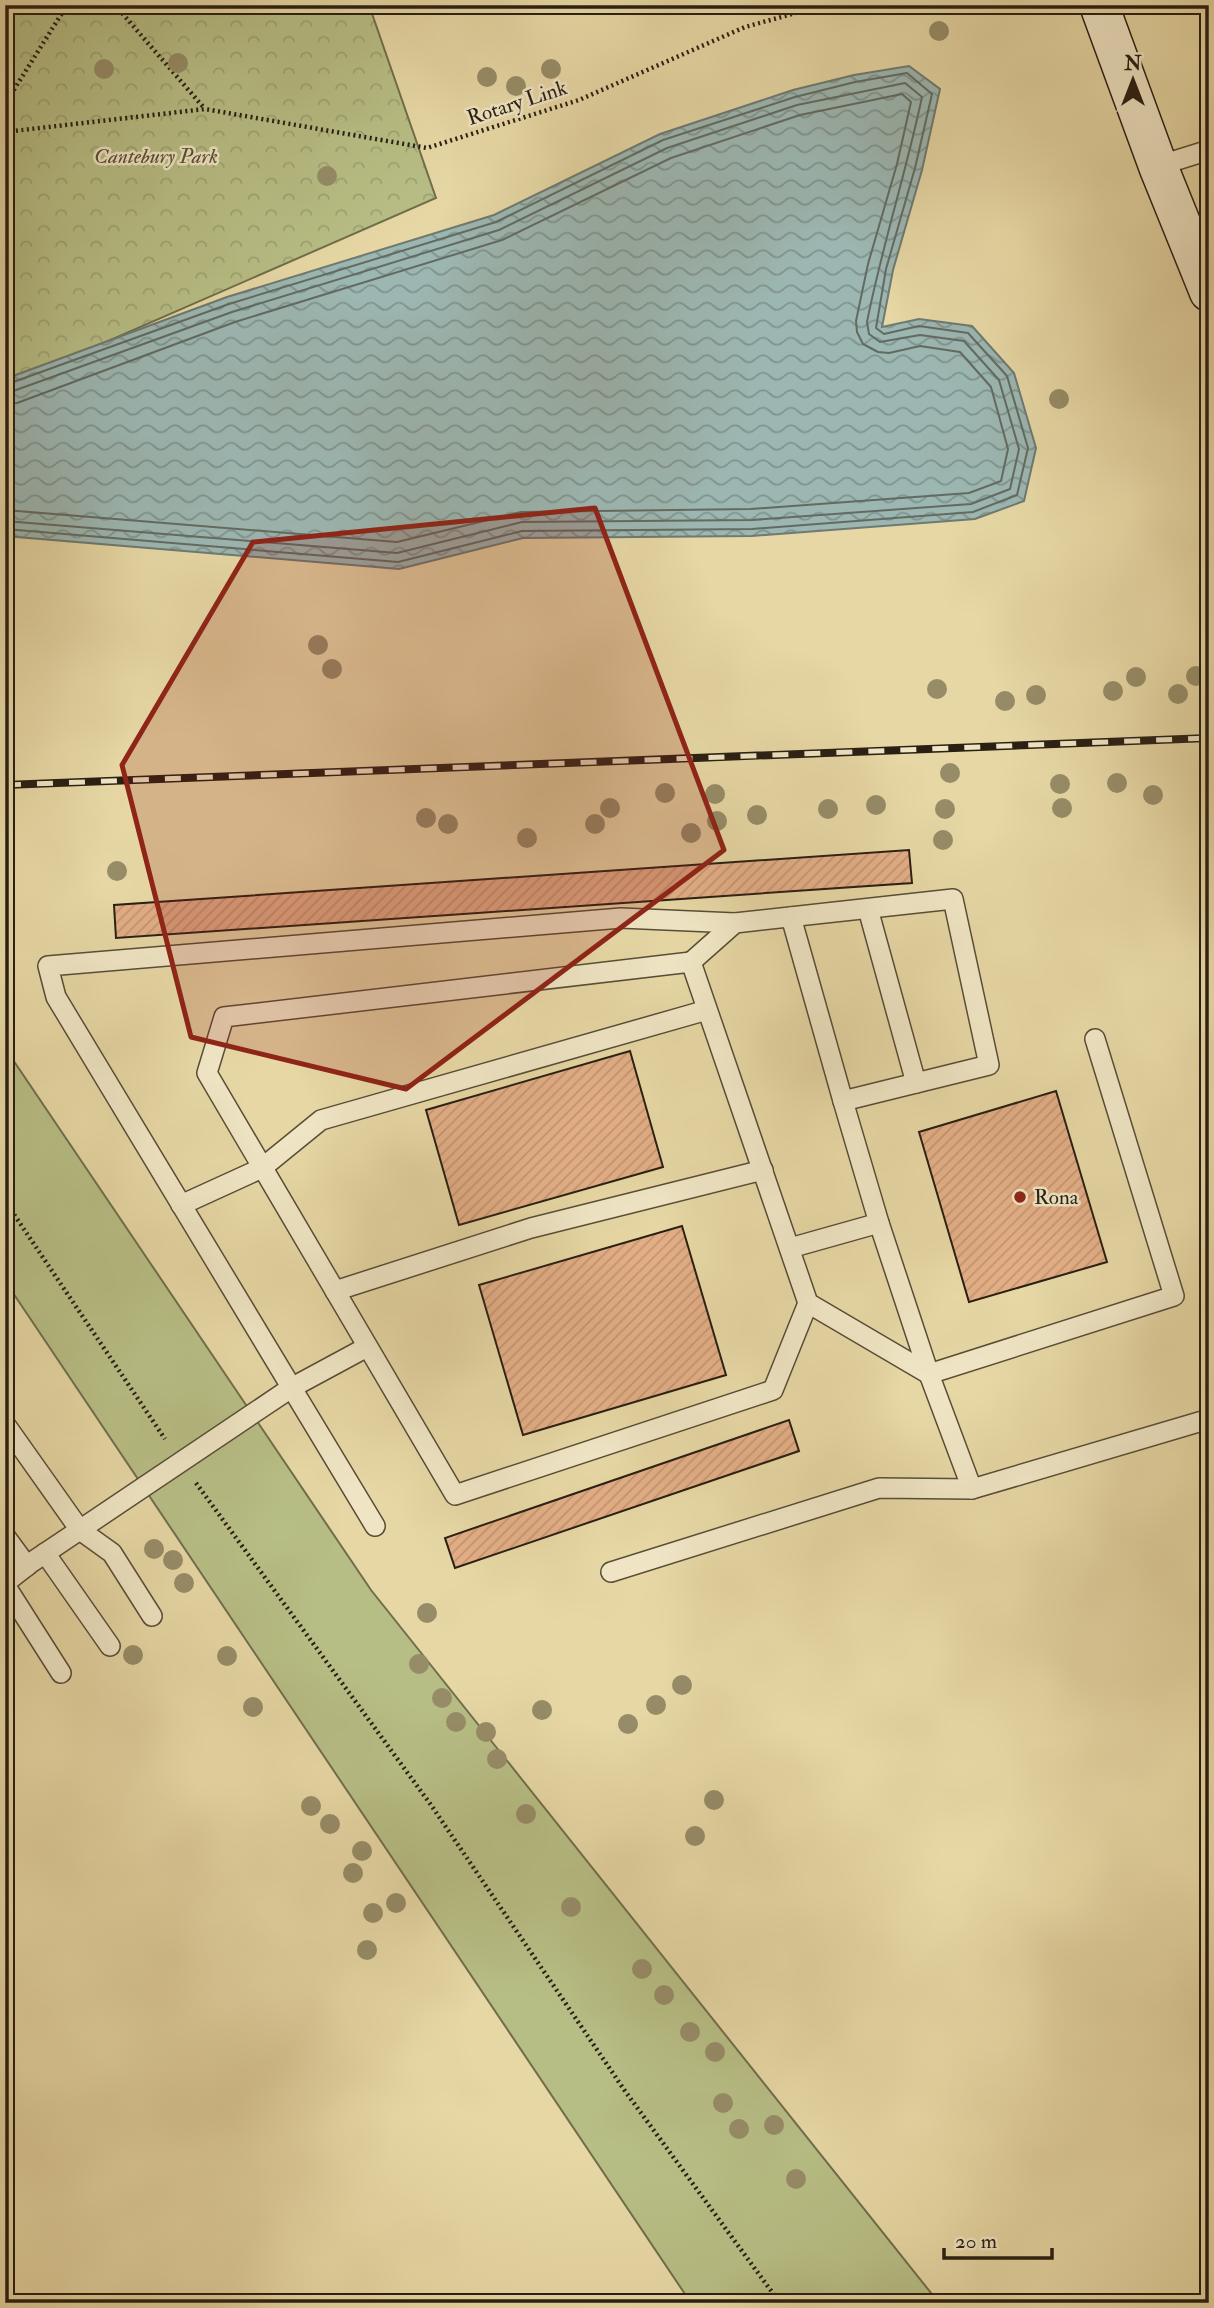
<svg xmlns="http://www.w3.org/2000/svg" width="1214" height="2308" viewBox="0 0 1214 2308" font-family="'IM FELL Double Pica',serif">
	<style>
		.grass { fill: #b7be85; stroke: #706e4c; stroke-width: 2 }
		.park { fill: url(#park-crowns); stroke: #706e4c; stroke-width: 2 }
		.water { fill: url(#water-waves); stroke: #6e7a72; stroke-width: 2 }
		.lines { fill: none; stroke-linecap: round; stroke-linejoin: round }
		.shore { stroke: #626b62; stroke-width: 2 }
		.building { fill: url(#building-hatch); stroke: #291f13; stroke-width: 2 }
		.lane-casing { stroke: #584d37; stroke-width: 22 }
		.secondary-casing { stroke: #291f13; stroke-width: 41 }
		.path { stroke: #291f13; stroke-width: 4.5; stroke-dasharray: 2 3.5; stroke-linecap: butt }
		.lane { stroke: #efe5c4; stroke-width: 19 }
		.secondary { stroke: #efe5c4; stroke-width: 38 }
		.rail-casing { stroke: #291f13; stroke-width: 8 }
		.rail { stroke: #efe5c4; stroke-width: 5; stroke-dasharray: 16; stroke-linecap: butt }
		.tree { fill: #968c67 }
		.marked { fill: #8f2418; fill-opacity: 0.2; stroke: #8f2418; stroke-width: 5; stroke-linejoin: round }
		.poi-dot { fill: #8f2418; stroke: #efe5c4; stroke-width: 2.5 }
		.labels { text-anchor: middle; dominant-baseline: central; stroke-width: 5; stroke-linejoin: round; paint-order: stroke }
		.street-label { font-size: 21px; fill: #291f13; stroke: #efe5c4 }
		.park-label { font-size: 21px; font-style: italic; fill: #544f35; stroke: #efe5c4 }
		.poi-label { font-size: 21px; fill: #291f13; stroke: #efe5c4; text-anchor: start }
	</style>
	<defs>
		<pattern id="park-crowns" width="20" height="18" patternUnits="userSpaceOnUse" patternTransform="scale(1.75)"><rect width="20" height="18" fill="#b7be85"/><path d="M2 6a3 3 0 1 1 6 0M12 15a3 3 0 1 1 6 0" fill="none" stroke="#9da372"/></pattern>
		<pattern id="water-waves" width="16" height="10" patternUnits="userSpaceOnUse" patternTransform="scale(1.75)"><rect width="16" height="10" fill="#9cb7b2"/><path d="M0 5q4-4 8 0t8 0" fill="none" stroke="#7f9490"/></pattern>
		<pattern id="building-hatch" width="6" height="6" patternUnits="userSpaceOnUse" patternTransform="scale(1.75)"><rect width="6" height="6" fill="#e3ae86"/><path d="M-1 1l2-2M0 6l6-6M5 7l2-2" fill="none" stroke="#c39573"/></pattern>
	</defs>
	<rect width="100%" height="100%" fill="#e6d7a4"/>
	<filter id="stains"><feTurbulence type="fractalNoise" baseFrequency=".00286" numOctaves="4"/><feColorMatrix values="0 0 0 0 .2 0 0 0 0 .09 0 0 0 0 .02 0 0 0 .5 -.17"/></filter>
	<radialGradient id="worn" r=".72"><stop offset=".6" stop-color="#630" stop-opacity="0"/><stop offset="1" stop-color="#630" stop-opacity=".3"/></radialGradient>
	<polygon class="grass" points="5,1048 371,1590 939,2303 691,2303 5,1281"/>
	<polygon class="park" points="5,5 369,5 436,198 5,386"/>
	<polygon class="water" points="909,66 940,89 922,170 893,270 882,327 919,319 972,326 1014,373 1036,448 1024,501 975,519 752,536 523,538 399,569 5,536 5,379 227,297 494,215 660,134 793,90 854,75"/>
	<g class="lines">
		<g class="shore">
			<polyline points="5,385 229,304 496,222 663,140 795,97 855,82 907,73 932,94 915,168 886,269 876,328 884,334 919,326 968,333 1007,376 1028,448 1017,495 973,512 752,529 522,531 398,562 5,529"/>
			<path d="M5,394l227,-82 267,-82 168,-82 130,-43 108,-22 17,14c-16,76 -40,149 -55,225l2,12 11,8 40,-7 44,6 35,39 20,69 -9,40 -39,15 -219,16 -230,2 -125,31 -392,-32"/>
			<polyline points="5,405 17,403 235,322 502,240 671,158 800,115 902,94 911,102 897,164 868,264 856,321 857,332 863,344 878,352 889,353 920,346 960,352 991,387 1008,449 1001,481 969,493 751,509 521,512 397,542 5,510"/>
		</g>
	</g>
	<g class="building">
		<polygon points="909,850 912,883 116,938 114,905"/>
		<polygon points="630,1051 663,1167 459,1225 426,1110"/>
		<polygon points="1056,1091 1107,1262 969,1302 919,1132"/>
		<polygon points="682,1226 726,1375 523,1435 479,1285"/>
		<polygon points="789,1420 799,1451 455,1568 445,1538"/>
	</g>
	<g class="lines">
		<defs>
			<g id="lane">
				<polyline points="1158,166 1209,150"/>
				<polyline points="868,909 916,1083"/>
				<polyline points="791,917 843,1101"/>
				<polyline points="691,962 735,923 953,899 989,1065 843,1101 879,1223 929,1374"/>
				<polyline points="1095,1039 1174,1296 929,1374 972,1489 1209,1419"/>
				<polyline points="181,1205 262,1168 321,1120 707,1010"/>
				<polyline points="790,1248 879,1223"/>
				<polyline points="335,1291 531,1228 763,1170"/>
				<polyline points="808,1303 773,1390 455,1495 207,1073 224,1017 691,962 808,1303 929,1374"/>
				<polyline points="5,1424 80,1530 112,1553 152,1616"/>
				<polyline points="375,1526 56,997 48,966 621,918 735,923"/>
				<polyline points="5,1536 27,1566"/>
				<polyline points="45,1553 110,1646"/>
				<polyline points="611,1572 879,1488 972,1489"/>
				<polyline points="5,1583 32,1562 291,1388 367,1347"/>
				<polyline points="5,1585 61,1673"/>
			</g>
			<polyline id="secondary" points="1099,5 1158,166 1209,292"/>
		</defs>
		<use href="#lane" class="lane-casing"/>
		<use href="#secondary" class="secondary-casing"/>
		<g class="path">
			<polyline points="115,5 205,109"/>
			<polyline points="5,104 67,5"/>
			<polyline points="5,132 205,109 427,148 579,100 745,27 825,5"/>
			<polyline points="5,1201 165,1439"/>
			<polyline points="196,1483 431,1805 625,2091 780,2303"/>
		</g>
		<use href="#lane" class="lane"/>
		<use href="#secondary" class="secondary"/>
		<defs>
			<polyline id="rail" points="5,785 1209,738"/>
		</defs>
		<use href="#rail" class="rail-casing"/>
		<use href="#rail" class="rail"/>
	</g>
	<g class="tree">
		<circle cx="939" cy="31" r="10"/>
		<circle cx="178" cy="63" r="10"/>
		<circle cx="104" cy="69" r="10"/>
		<circle cx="551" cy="69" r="10"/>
		<circle cx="487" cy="77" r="10"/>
		<circle cx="516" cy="86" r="10"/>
		<circle cx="327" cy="176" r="10"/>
		<circle cx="1059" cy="399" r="10"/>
		<circle cx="318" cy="645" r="10"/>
		<circle cx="332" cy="669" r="10"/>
		<circle cx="1196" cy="676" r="10"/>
		<circle cx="1136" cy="677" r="10"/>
		<circle cx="937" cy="689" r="10"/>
		<circle cx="1113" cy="691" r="10"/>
		<circle cx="1178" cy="694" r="10"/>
		<circle cx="1036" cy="695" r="10"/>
		<circle cx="1005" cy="701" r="10"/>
		<circle cx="950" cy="773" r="10"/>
		<circle cx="1117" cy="783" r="10"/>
		<circle cx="1060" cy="784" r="10"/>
		<circle cx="665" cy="793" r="10"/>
		<circle cx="715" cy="794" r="10"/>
		<circle cx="1153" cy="795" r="10"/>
		<circle cx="876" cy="805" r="10"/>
		<circle cx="610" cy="808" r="10"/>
		<circle cx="1062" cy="808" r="10"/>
		<circle cx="828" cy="809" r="10"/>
		<circle cx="945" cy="809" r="10"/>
		<circle cx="757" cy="815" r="10"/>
		<circle cx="426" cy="818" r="10"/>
		<circle cx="717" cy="821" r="10"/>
		<circle cx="448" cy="824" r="10"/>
		<circle cx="595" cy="824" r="10"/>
		<circle cx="691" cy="833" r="10"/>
		<circle cx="527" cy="838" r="10"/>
		<circle cx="943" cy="840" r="10"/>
		<circle cx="117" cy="871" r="10"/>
		<circle cx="154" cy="1549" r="10"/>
		<circle cx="173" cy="1560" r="10"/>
		<circle cx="184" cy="1583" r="10"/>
		<circle cx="427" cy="1613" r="10"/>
		<circle cx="133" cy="1655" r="10"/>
		<circle cx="227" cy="1656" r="10"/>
		<circle cx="419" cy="1664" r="10"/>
		<circle cx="682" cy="1685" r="10"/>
		<circle cx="442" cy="1698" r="10"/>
		<circle cx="656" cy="1705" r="10"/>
		<circle cx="253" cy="1707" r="10"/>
		<circle cx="542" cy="1710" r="10"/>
		<circle cx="456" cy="1722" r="10"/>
		<circle cx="628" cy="1724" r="10"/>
		<circle cx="486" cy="1732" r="10"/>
		<circle cx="497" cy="1759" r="10"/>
		<circle cx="714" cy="1800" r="10"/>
		<circle cx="311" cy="1806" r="10"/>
		<circle cx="526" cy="1814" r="10"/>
		<circle cx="330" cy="1824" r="10"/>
		<circle cx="695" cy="1836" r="10"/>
		<circle cx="362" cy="1851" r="10"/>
		<circle cx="353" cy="1873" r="10"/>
		<circle cx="396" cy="1903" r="10"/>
		<circle cx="571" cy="1907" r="10"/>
		<circle cx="373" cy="1913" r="10"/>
		<circle cx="367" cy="1950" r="10"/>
		<circle cx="642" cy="1969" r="10"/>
		<circle cx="664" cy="1995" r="10"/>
		<circle cx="690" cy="2032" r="10"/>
		<circle cx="715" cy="2052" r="10"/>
		<circle cx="723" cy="2103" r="10"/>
		<circle cx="774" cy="2125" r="10"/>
		<circle cx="739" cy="2129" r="10"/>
		<circle cx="796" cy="2179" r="10"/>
	</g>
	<path class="marked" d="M595,508l129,342 -318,239 -215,-52 -69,-272 131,-223z"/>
	<circle class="poi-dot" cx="1020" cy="1197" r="7"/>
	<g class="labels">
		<g class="street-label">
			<text transform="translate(517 103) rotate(-18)">Rotary Link</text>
		</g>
		<g class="park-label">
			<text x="156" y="156">Cantebury Park</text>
		</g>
		<g class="poi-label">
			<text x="1034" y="1197">Rona</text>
		</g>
	</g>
	<rect width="1214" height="2308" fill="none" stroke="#e6d7a4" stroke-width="28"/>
	<rect x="7" y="7" width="1200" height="2294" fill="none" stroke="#291f13" stroke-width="3.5"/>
	<rect x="14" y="14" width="1186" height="2280" fill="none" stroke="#291f13" stroke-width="2"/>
	<g transform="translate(1133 80)" stroke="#efe5c4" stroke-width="5" paint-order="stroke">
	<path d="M0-5L12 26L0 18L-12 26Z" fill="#291f13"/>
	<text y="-10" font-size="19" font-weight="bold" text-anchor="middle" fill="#291f13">N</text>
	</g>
	<path d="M944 2248v10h108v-10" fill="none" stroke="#291f13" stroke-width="3.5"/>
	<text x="955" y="2248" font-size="21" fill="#291f13" stroke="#efe5c4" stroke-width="5" paint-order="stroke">20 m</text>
	<rect width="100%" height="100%" filter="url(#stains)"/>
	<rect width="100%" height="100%" fill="url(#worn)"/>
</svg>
